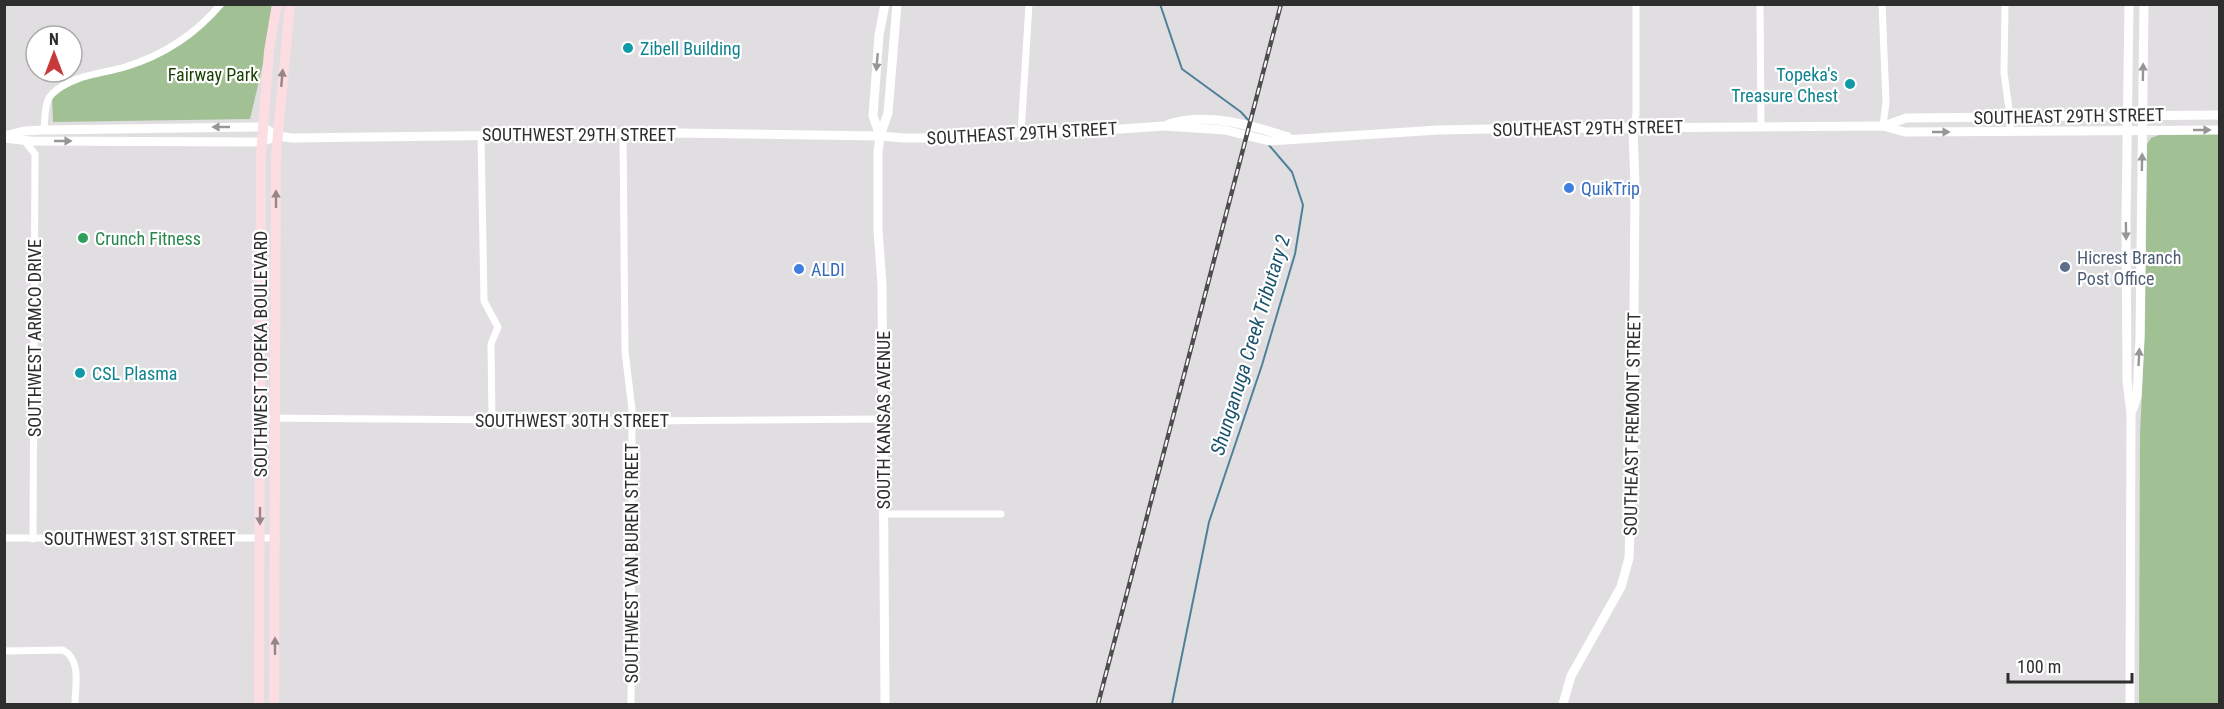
<svg xmlns="http://www.w3.org/2000/svg" width="2224" height="709" viewBox="0 0 2224 709" font-family="'Roboto Condensed',sans-serif">
	<style>
		.green { fill: #a1c195 }
		.lines { fill: none; stroke-linecap: round; stroke-linejoin: round }
		.stream { stroke: #4f809a; stroke-width: 2 }
		.street { stroke: #fff; stroke-width: 7 }
		.secondary { stroke: #fff; stroke-width: 9 }
		.primary { stroke: #fbdde2; stroke-width: 10 }
		.rail-casing { stroke: #4e4d4e; stroke-width: 4.5 }
		.rail { stroke: #fff; stroke-width: 2; stroke-dasharray: 7; stroke-linecap: butt }
		.oneway { fill: #979697 }
		.oneway2 { fill: #958688 }
		.culture-dot { fill: #0f9aa8; stroke: #fff; stroke-width: 2 }
		.shop-dot { fill: #3f7fe0; stroke: #fff; stroke-width: 2 }
		.leisure-dot { fill: #2e9e5b; stroke: #fff; stroke-width: 2 }
		.service-dot { fill: #5c6f8a; stroke: #fff; stroke-width: 2 }
		.labels { text-anchor: middle; dominant-baseline: central; stroke-width: 4.5; stroke-linejoin: round; paint-order: stroke }
		.culture-label { font-size: 18px; fill: #0d838f; stroke: #fff; text-anchor: start }
		.park-label { font-size: 18px; fill: #193f03; stroke: #fff }
		.street-label { font-size: 18px; fill: #2f2e2f; stroke: #fff }
		.shop-label { font-size: 18px; fill: #366cbe; stroke: #fff; text-anchor: start }
		.leisure-label { font-size: 18px; fill: #27864d; stroke: #fff; text-anchor: start }
		.service-label { font-size: 18px; fill: #4e5e75; stroke: #fff; text-anchor: start }
		.water-label { font-size: 20px; font-style: italic; fill: #1c536d; stroke: #fff }
	</style>
	<rect width="100%" height="100%" fill="#e1dee1"/>
	<g class="green">
		<polygon points="220,5 277,5 250,119 53,122 52,94 86,76 141,61 194,33"/>
		<polygon points="2219,134 2219,704 2139,704 2140,433 2145,328 2147,144 2151,138 2159,135"/>
	</g>
	<g class="lines">
		<g class="stream">
			<polyline points="1160,4 1182,69 1241,112 1249,121"/>
			<polyline points="1172,704 1209,522 1262,365 1295,254 1303,205 1292,172 1268,144"/>
		</g>
		<g class="street">
			<polyline points="1760,4 1761,127"/>
			<polyline points="1882,4 1886,102 1883,126"/>
			<polyline points="2005,4 2004,73 2010,116 2010,132"/>
			<polyline points="1633,128 1636,114 1636,4"/>
			<path d="M44,130c1,-10 0,-28 8,-36 20,-19 49,-20 73,-27 39,-12 70,-32 96,-63"/>
			<polyline points="623,133 625,351 632,410 631,704"/>
			<polyline points="1021,133 1029,4"/>
			<polyline points="481,135 484,301 498,327 491,344 492,420"/>
			<polyline points="24,140 35,154 33,539"/>
			<polyline points="260,418 632,421 883,419"/>
			<polyline points="883,514 1001,514"/>
			<polyline points="4,538 276,538"/>
			<path d="M4,651l59,-1c19,10 12,37 12,54"/>
		</g>
		<g class="secondary">
			<polyline points="2129,4 2126,219 2127,380 2131,414 2130,704"/>
			<path d="M1169,124c38,-12 82,1 119,13"/>
			<polyline points="1884,126 1906,118 2220,115"/>
			<polyline points="4,136 24,131 44,130 262,127 278,136 292,138 678,133 880,136 904,138 955,138 995,133 1076,132 1164,126 1225,130 1269,141 1438,130 1490,129 1883,126 1905,132 2220,130"/>
			<polyline points="880,136 873,116 879,35 885,4"/>
			<polyline points="5,138 30,141 261,142 278,136"/>
			<polyline points="2133,409 2137,396 2140,338 2144,4"/>
			<polyline points="885,704 882,285 878,230 878,152 880,136 888,113 897,4"/>
			<polyline points="1563,704 1571,676 1621,587 1629,558 1633,441 1635,186 1633,128"/>
		</g>
		<g class="primary">
			<polyline points="259,704 261,155 269,51 277,4"/>
			<polyline points="274,704 276,155 290,4"/>
		</g>
		<defs>
			<polyline id="rail" points="1098,704 1281,4"/>
		</defs>
		<use href="#rail" class="rail-casing"/>
		<use href="#rail" class="rail"/>
	</g>
	<defs><path id="oneway-solid" d="M-6-.8H1V-3.2L6.5 0L1 3.2V.8H-6Z" transform="scale(1.5)"/></defs>
	<g class="oneway">
		<use href="#oneway-solid" transform="translate(877 62) rotate(95)"/>
		<use href="#oneway-solid" transform="translate(2143 72) rotate(-89)"/>
		<use href="#oneway-solid" transform="translate(221 127) rotate(180)"/>
		<use href="#oneway-solid" transform="translate(2202 130)"/>
		<use href="#oneway-solid" transform="translate(1941 132)"/>
		<use href="#oneway-solid" transform="translate(63 141)"/>
		<use href="#oneway-solid" transform="translate(2142 162) rotate(-89)"/>
		<use href="#oneway-solid" transform="translate(2126 231) rotate(89)"/>
		<use href="#oneway-solid" transform="translate(2139 357) rotate(-87)"/>
	</g>
	<g class="oneway2">
		<use href="#oneway-solid" transform="translate(282 78) rotate(-85)"/>
		<use href="#oneway-solid" transform="translate(276 199) rotate(-90)"/>
		<use href="#oneway-solid" transform="translate(260 516) rotate(90)"/>
		<use href="#oneway-solid" transform="translate(275 646) rotate(-90)"/>
	</g>
	<g class="culture-dot">
		<circle cx="628" cy="48" r="6"/>
		<circle cx="1850" cy="84" r="6"/>
		<circle cx="80" cy="373" r="6"/>
	</g>
	<g class="shop-dot">
		<circle cx="1569" cy="188" r="6"/>
		<circle cx="799" cy="269" r="6"/>
	</g>
	<circle class="leisure-dot" cx="83" cy="238" r="6"/>
	<circle class="service-dot" cx="2065" cy="267" r="6"/>
	<g class="labels">
		<g class="culture-label">
			<text x="640" y="48">Zibell Building</text>
			<text x="1838" y="74" text-anchor="end">Topeka's<tspan x="1838" dy="21">Treasure Chest</tspan></text>
			<text x="92" y="373">CSL Plasma</text>
		</g>
		<g class="park-label">
			<text x="213" y="74">Fairway Park</text>
		</g>
		<g class="street-label">
			<text transform="translate(2069 116) rotate(-1)">SOUTHEAST 29TH STREET</text>
			<text transform="translate(1588 128) rotate(-1)">SOUTHEAST 29TH STREET</text>
			<text transform="translate(1022 133) rotate(-3)">SOUTHEAST 29TH STREET</text>
			<text x="579" y="134">SOUTHWEST 29TH STREET</text>
			<text transform="translate(34 338) rotate(-90)">SOUTHWEST ARMCO DRIVE</text>
			<text transform="translate(260 354) rotate(-90)">SOUTHWEST TOPEKA BOULEVARD</text>
			<text x="572" y="420">SOUTHWEST 30TH STREET</text>
			<text transform="translate(883 420) rotate(-90)">SOUTH KANSAS AVENUE</text>
			<text transform="translate(1632 424) rotate(-89)">SOUTHEAST FREMONT STREET</text>
			<text x="140" y="538">SOUTHWEST 31ST STREET</text>
			<text transform="translate(631 563) rotate(-90)">SOUTHWEST VAN BUREN STREET</text>
		</g>
		<g class="shop-label">
			<text x="1581" y="188">QuikTrip</text>
			<text x="811" y="269">ALDI</text>
		</g>
		<g class="leisure-label">
			<text x="95" y="238">Crunch Fitness</text>
		</g>
		<g class="service-label">
			<text x="2077" y="257">Hicrest Branch<tspan x="2077" dy="21">Post Office</tspan></text>
		</g>
		<g class="water-label">
			<text transform="translate(1250 345) rotate(-73)">Shunganuga Creek Tributary 2</text>
		</g>
	</g>
	<rect width="2224" height="709" fill="none" stroke="#2f2e2f" stroke-width="12"/>
	<g transform="translate(54 54)"><circle r="28" fill="#ffffff" stroke="#acabac" stroke-width="1.5"/>
	<path d="M0-4.5L10 22L0 15L-10 22Z" fill="#c83939"/>
	<text y="-9" font-size="16" font-weight="bold" text-anchor="middle" fill="#2f2e2f">N</text>
	</g>
	<path d="M2008 673v9h124v-9" fill="none" stroke="#2f2e2f" stroke-width="3"/>
	<text x="2017" y="673" font-size="18" fill="#2f2e2f" stroke="#ffffff" stroke-width="4.5" paint-order="stroke">100 m</text>
</svg>
